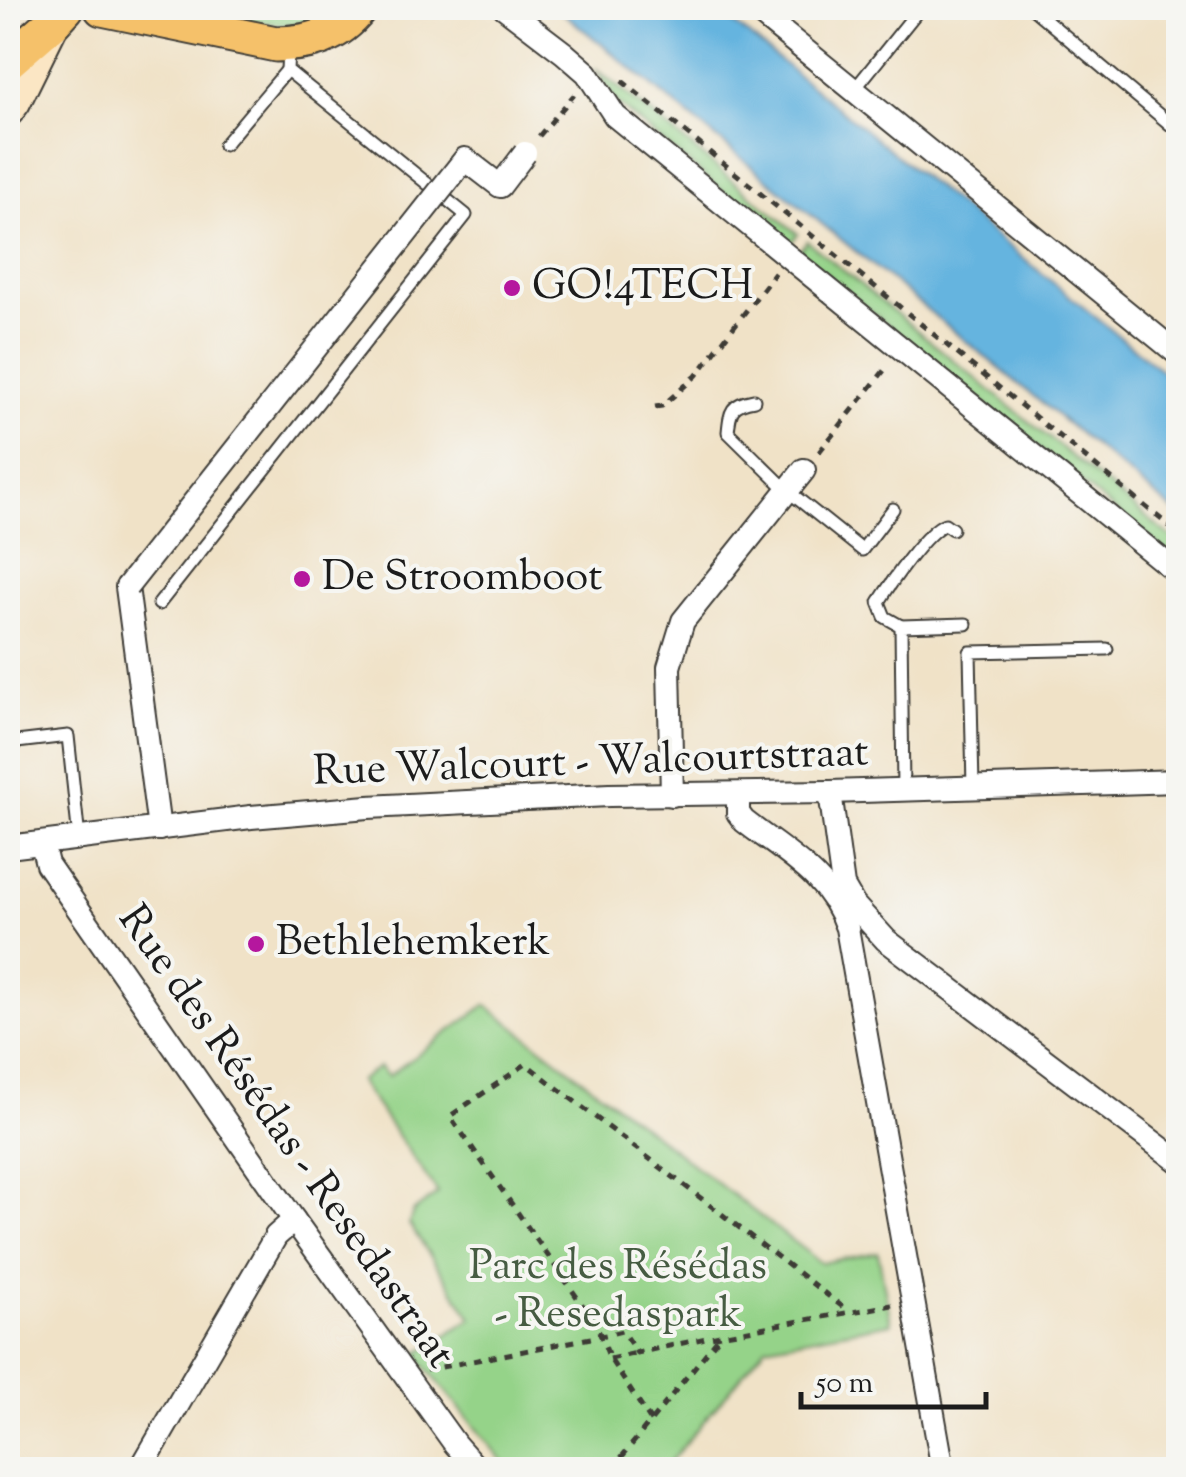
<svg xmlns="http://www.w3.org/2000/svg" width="1186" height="1477" viewBox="0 0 1186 1477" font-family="'Sorts Mill Goudy',serif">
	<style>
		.green { fill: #95d389; stroke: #587852; stroke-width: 2.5 }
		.water { fill: #65b4df; stroke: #40687e; stroke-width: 2.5 }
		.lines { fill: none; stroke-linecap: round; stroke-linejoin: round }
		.lane-casing { stroke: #3c3a36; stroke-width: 15 }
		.street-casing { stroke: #3c3a36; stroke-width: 26 }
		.secondary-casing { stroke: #3c3a36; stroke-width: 36 }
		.primary-casing { stroke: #3c3a36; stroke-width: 39 }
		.path { stroke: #3c3a36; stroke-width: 5; stroke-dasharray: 8 8; stroke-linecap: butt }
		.lane { stroke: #fff; stroke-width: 11 }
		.street { stroke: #fff; stroke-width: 22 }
		.secondary { stroke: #fbe6c4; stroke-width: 32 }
		.primary { stroke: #f5c16b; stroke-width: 35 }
		.street-bridge-casing { stroke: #3c3a36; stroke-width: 26; stroke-linecap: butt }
		.street-bridge { stroke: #fff; stroke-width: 22 }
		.poi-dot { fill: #b5179e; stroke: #f6f6f2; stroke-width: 4 }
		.labels { text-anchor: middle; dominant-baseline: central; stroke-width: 8; stroke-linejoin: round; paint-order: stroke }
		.poi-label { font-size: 42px; fill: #1c1c1c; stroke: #f6f6f2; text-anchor: start }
		.street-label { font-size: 42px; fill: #1c1c1c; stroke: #f6f6f2 }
		.park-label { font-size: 42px; fill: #465c42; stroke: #f6f6f2 }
	</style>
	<rect width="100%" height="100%" fill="#f6f6f2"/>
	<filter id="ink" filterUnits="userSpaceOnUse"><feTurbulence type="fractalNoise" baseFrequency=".01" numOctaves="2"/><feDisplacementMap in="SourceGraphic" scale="20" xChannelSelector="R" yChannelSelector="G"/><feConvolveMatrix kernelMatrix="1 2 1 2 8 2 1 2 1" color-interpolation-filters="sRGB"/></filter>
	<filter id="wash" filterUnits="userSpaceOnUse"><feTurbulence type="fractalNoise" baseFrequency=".0048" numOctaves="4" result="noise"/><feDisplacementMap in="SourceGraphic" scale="40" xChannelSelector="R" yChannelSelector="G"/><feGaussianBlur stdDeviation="2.25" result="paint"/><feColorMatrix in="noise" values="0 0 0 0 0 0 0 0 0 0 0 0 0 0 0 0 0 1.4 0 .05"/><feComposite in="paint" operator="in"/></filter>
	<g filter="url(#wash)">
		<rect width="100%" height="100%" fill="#f0e2c7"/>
		<g class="green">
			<polygon points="212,8 342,8 312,27 239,21"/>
			<polygon points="595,68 798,234 789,245 650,132 616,102"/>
			<polygon points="807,241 1178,543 1178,562 798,252"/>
			<polygon points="486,1005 821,1263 878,1252 891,1323 766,1346 664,1469 509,1469 416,1355 472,1318 409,1224 413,1212 438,1193 359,1081 379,1067 388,1076"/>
		</g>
		<polygon class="water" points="557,8 715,8 1178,384 1178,514"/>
	</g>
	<g filter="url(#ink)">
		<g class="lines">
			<defs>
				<g id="lane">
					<polyline points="1032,8 1178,131"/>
					<polyline points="854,90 920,8"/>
					<polyline points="224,145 287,70"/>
					<path d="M754,400c-23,4 -24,11 -26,32l60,59 74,59 31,-41"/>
					<polyline points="159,604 466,215 287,70 288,50"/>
					<path d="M901,626l-16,-9 -6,-15c12,-19 47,-71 66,-78l7,5"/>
					<polyline points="8,743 68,736 79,839"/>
					<polyline points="973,788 970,652 1107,649"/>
					<polyline points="903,790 901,626 966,624"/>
				</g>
				<g id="street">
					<polyline points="505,8 564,53 587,73 615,116 1178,573"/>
					<polyline points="753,8 1178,354"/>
					<polyline points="127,587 159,829"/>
					<polyline points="830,792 843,886 854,905 886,940 1178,1161"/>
					<path d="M738,794v19l6,8c42,33 85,54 103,107l96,542"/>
					<polyline points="672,795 669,667 683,621 804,470"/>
					<polyline points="42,844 47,864 294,1220 455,1444 478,1470"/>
					<polyline points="8,847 251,817 368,807 609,795 830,792 1178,781"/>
					<polyline points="140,1470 276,1236 294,1220"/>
				</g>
				<polyline id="secondary" points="8,110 14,102 54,21"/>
				<g id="primary">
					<path d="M102,8l174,36c36,-1 61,-7 84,-36"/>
					<polyline points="8,61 54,21 66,8"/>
				</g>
			</defs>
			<use href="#lane" class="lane-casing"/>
			<use href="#street" class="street-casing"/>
			<use href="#secondary" class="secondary-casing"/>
			<use href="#primary" class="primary-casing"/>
			<g class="path">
				<polyline points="622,81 1178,533"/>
				<polyline points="539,136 574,95"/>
				<polyline points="655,407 662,406 696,376 775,273"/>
				<polyline points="819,452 887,367"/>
				<polyline points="610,1359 637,1353"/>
				<polyline points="426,1370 601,1336 593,1320 450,1116 526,1064 848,1311"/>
				<polyline points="651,1421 610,1359 601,1336 622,1331 637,1353 720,1335 892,1305"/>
				<polyline points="611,1470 720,1336"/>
			</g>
			<use href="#lane" class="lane"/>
			<use href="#street" class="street"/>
			<use href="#secondary" class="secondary"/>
			<use href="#primary" class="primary"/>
			<defs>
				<polyline id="street-bridge" points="127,587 465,159 500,186 525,153"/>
			</defs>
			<use href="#street-bridge" class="street-bridge-casing"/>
			<use href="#street-bridge" class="street-bridge"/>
		</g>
	</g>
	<g class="poi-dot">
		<circle cx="512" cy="288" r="10"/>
		<circle cx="302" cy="579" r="10"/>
		<circle cx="256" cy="944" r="10"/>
	</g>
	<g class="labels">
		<g class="poi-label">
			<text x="532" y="288">GO!4TECH</text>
			<text x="322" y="579">De Stroomboot</text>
			<text x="276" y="944">Bethlehemkerk</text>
		</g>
		<g class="street-label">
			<text transform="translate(591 764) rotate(-2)">Rue Walcourt - Walcourtstraat</text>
			<text transform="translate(285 1138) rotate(55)">Rue des Résédas - Resedastraat</text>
		</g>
		<g class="park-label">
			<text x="618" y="1268">Parc des Résédas<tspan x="618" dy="48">- Resedaspark</tspan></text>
		</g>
	</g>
	<rect width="1186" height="1477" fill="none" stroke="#f6f6f2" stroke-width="40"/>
	<path d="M801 1392v15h185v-15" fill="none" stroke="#1c1c1c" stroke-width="5"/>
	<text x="816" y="1392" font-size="30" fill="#1c1c1c" stroke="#f6f6f2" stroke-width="8" paint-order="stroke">50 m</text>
</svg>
